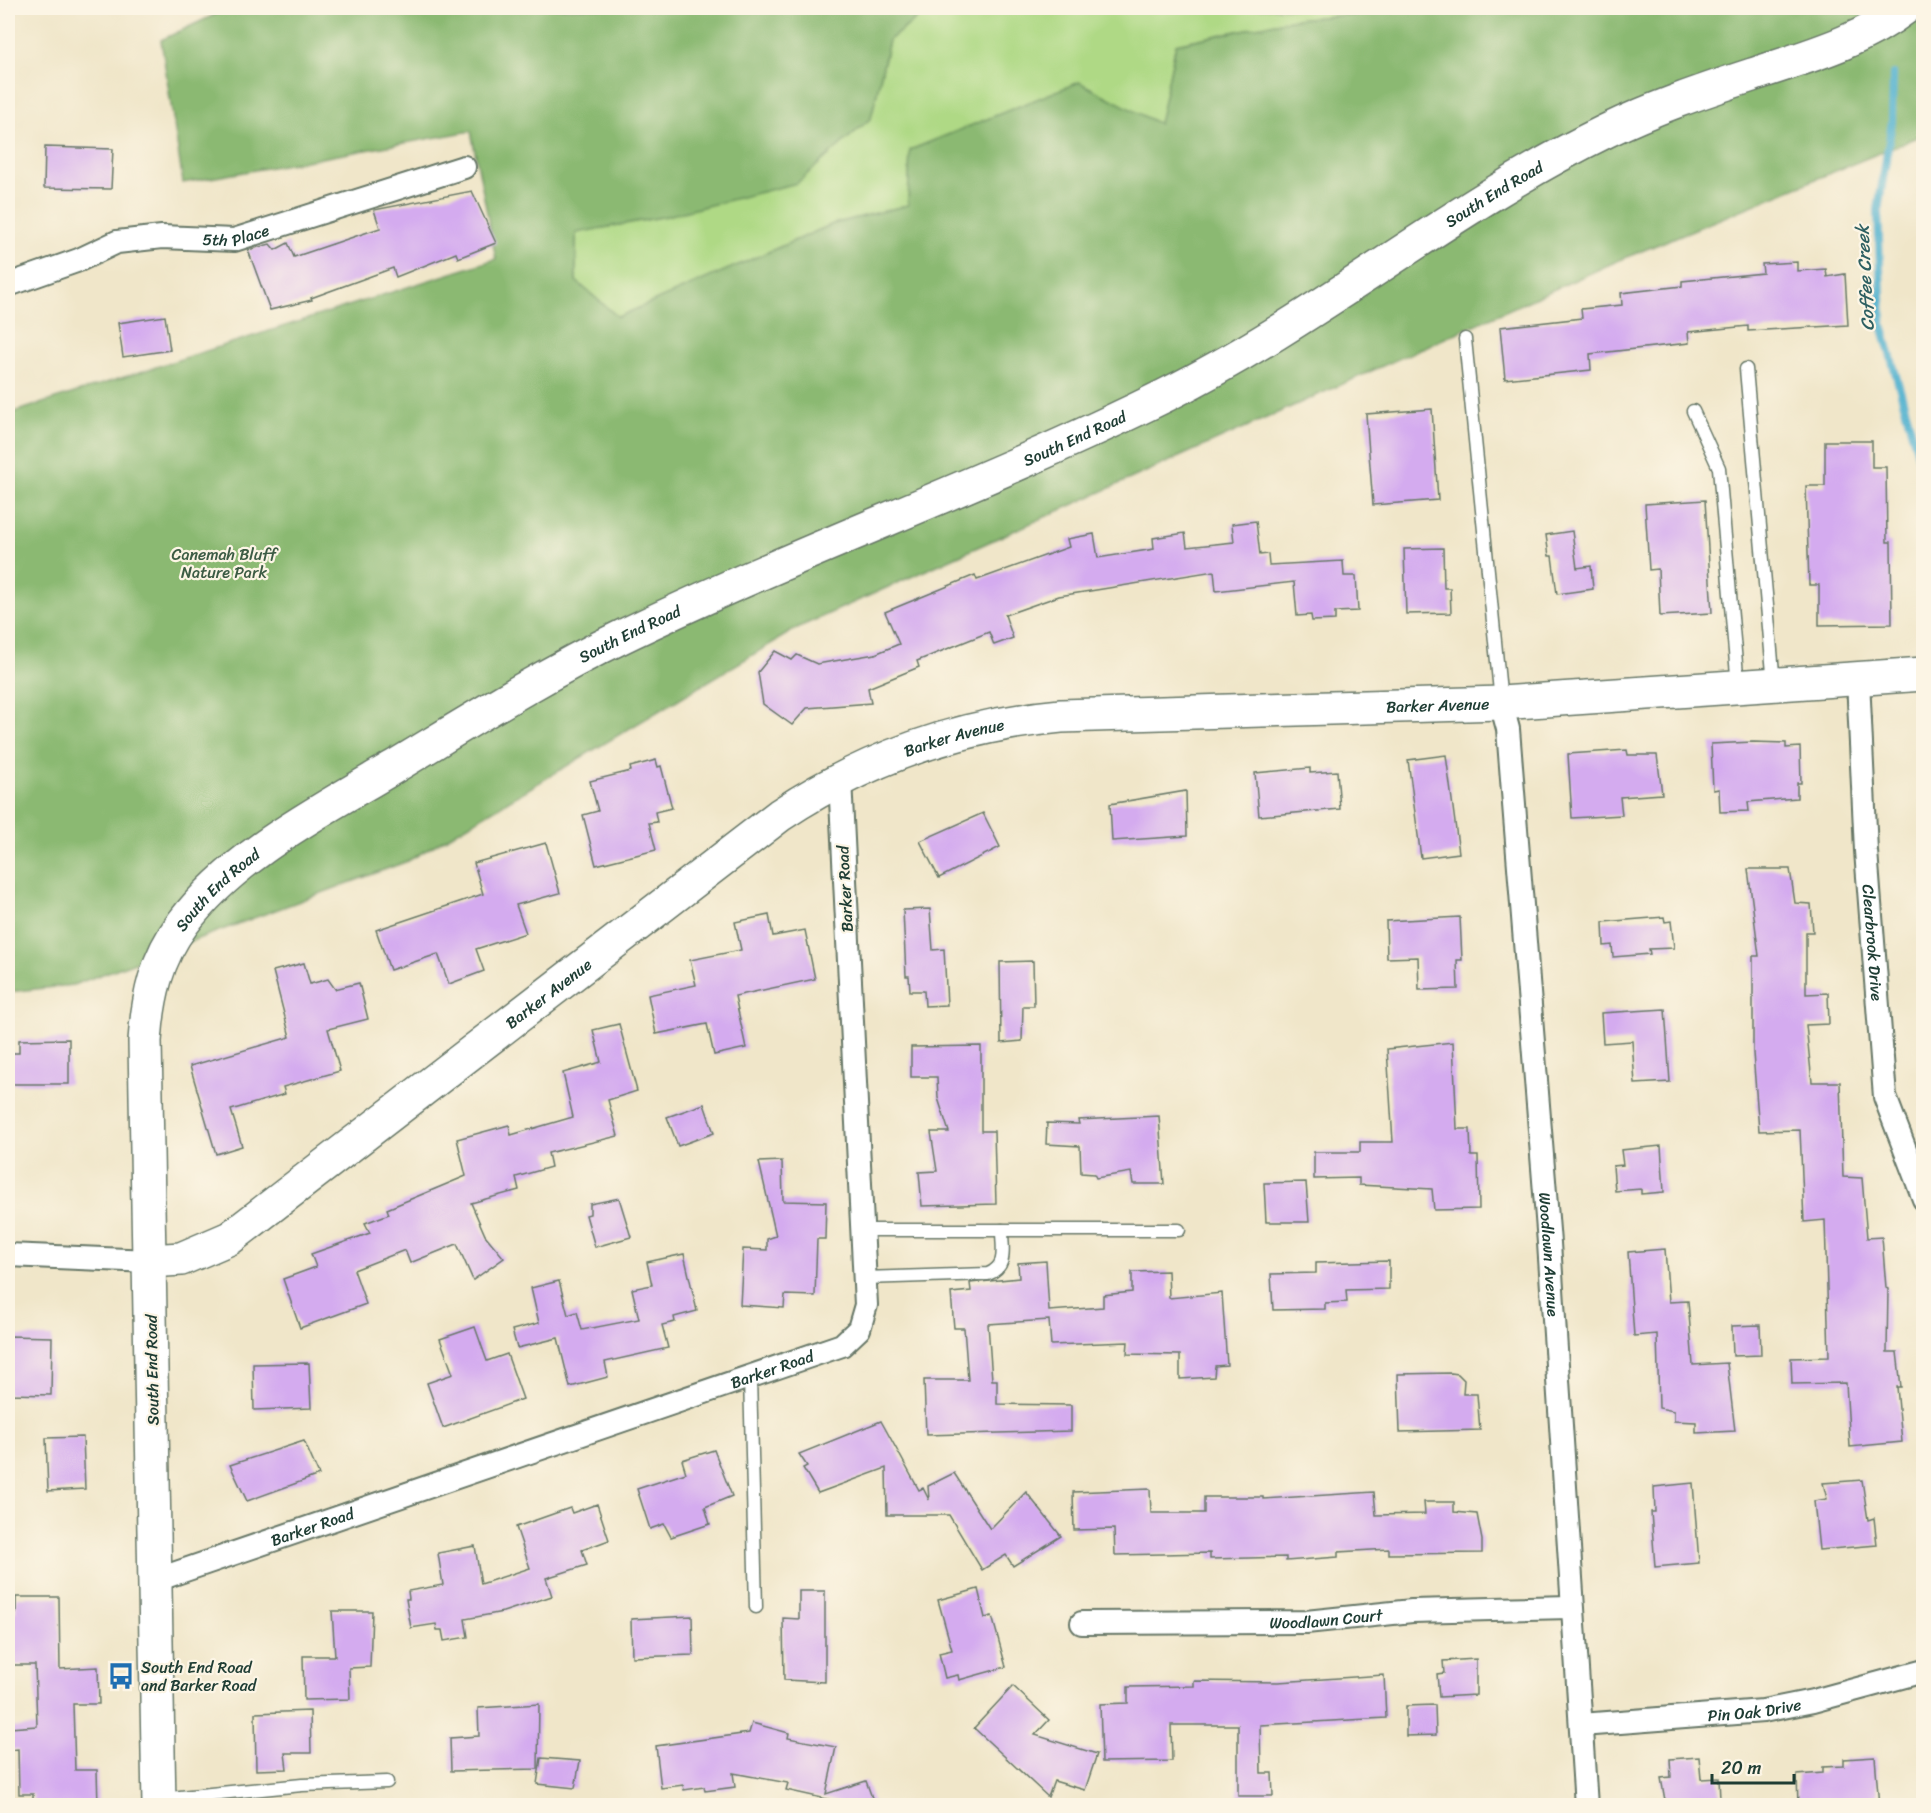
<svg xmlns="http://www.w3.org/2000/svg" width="1931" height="1813" viewBox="0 0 1931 1813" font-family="Sriracha,sans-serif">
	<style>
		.green { fill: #afd985; stroke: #678b5c; stroke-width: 1.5 }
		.forest { fill: #8bb972; stroke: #557b53; stroke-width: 1.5 }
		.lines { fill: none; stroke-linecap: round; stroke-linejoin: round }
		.stream { stroke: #50b1cf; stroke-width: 8 }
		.building { fill: #d4abef }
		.lane-casing { stroke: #687868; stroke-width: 15 }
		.street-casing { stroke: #687868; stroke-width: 26 }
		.secondary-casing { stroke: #687868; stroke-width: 36 }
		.lane { stroke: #fff; stroke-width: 12 }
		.street { stroke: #fff; stroke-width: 22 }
		.secondary { stroke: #fff; stroke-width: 33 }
		.labels { text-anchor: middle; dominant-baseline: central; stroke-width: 4.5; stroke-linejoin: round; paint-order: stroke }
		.street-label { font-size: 16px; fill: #1f3d34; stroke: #fcf5e5 }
		.park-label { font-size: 16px; fill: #3c5c44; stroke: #fcf5e5 }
		.poi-label { font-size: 16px; fill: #1f3d34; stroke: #fcf5e5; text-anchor: start }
		.water-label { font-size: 18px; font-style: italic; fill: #2e6062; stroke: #fcf5e5 }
	</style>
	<rect width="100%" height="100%" fill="#fcf5e5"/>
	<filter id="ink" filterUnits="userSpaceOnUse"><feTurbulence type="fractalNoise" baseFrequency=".0167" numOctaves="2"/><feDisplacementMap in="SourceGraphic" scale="12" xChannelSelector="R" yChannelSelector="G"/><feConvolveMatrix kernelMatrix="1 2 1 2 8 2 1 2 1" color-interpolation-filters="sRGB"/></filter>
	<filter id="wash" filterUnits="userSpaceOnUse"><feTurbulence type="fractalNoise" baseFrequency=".008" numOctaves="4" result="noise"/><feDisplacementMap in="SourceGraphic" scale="24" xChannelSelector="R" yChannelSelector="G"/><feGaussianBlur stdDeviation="1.35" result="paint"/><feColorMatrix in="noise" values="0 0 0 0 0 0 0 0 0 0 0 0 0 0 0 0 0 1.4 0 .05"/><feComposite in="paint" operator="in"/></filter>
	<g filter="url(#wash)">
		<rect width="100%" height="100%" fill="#f0e6c9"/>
		<polygon class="green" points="931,8 1369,8 1361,14 1295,19 1176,44 1159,125 1079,82 910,150 908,205 833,224 618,317 576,281 576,233 667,216 871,118 889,40"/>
		<polygon class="forest" points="229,8 931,8 889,40 871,118 797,183 667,216 576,233 576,281 618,317 833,224 908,205 910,150 1079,82 1159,124 1176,44 1295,19 1361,14 1369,8 1923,8 1923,135 1615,262 799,627 408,861 73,985 8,992 8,414 496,259 471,131 183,183 161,40"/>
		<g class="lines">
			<polyline class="stream" points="1893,74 1892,122 1878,210 1882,325 1924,476"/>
		</g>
		<g id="blocks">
			<g class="building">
				<polygon points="45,147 113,149 111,189 44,188"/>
				<polygon points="472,191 496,243 458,258 456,253 396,277 393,268 311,298 312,300 270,310 248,250 270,244 275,250 288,243 294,257 380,228 374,210"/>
				<polygon points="1797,262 1797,271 1826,269 1827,277 1845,274 1848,325 1748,331 1748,326 1688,332 1689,343 1590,354 1591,370 1505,379 1500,327 1582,318 1581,309 1622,305 1621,293 1682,286 1682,281 1763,273 1762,264"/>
				<polygon points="165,316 170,350 123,357 118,323"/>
				<polygon points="1432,409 1438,500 1373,505 1366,414"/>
				<polygon points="1825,441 1872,441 1872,467 1886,467 1887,542 1891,542 1892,624 1819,625 1819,585 1809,585 1806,486 1825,486"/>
				<polygon points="1705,500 1712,613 1660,616 1658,569 1649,570 1645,504"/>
				<polygon points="1256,521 1260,555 1268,554 1269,565 1343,561 1344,576 1356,576 1358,611 1335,612 1335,620 1312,621 1311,615 1297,616 1294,582 1216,591 1214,571 1059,596 1005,615 1013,638 994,645 989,632 917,661 919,667 868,688 871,703 807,708 792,725 763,704 758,672 775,651 792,660 797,655 817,664 875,654 899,644 885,612 975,575 977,580 1069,547 1067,539 1094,534 1098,558 1154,549 1153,538 1185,533 1187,547 1234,542 1232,524"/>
				<polygon points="1572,531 1577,568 1591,566 1593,589 1557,594 1552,556 1549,556 1546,535"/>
				<polygon points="1443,548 1444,588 1450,588 1451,613 1406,614 1404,549"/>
				<polygon points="1753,742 1786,743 1786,748 1800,747 1801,783 1797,783 1797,798 1748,802 1749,811 1720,812 1719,789 1713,790 1711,744"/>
				<polygon points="1627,750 1628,755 1657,755 1662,794 1620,797 1622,815 1572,818 1568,754"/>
				<polygon points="1446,755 1459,853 1421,858 1408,760"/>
				<polygon points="656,760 658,767 661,766 672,808 655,812 657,822 649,823 656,850 596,865 583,815 598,811 590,781 631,771 630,767"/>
				<polygon points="1310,768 1310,773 1337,771 1340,809 1259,816 1255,773"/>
				<polygon points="1186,791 1187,836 1112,841 1110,804"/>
				<polygon points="983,813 1000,847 939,878 920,841"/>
				<polygon points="546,843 560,893 516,905 526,933 476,949 484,971 449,984 438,954 390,970 376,930 483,894 474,863"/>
				<polygon points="1748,869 1790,869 1795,903 1811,904 1813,932 1806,932 1806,994 1828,993 1829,1024 1806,1025 1812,1082 1840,1082 1843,1177 1862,1178 1867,1238 1882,1237 1886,1288 1888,1289 1887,1352 1897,1352 1901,1387 1897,1387 1902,1442 1850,1447 1846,1383 1792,1384 1791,1358 1829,1357 1825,1220 1804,1222 1800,1130 1759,1131 1753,1053 1753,956 1759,956"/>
				<polygon points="930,909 933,950 944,949 947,1005 925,1006 924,991 910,991 909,976 906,976 903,910"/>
				<polygon points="769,915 773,936 805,930 815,979 735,996 746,1048 714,1055 707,1024 656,1034 648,995 696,985 690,960 741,950 735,922"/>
				<polygon points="1460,917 1462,960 1457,960 1458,989 1419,990 1418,957 1387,958 1386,921"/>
				<polygon points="1664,917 1665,922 1671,921 1674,948 1649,949 1650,954 1613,957 1612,945 1604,946 1603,922"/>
				<polygon points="1033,961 1034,1006 1023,1006 1022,1041 1001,1043 1000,962"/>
				<polygon points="304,963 310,984 328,979 335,989 359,983 368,1019 328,1029 340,1071 283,1087 285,1094 231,1110 242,1146 216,1154 190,1066 290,1037 273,971"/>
				<polygon points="1665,1009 1670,1082 1635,1084 1632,1041 1603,1043 1601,1013"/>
				<polygon points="619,1024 637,1091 608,1100 618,1136 548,1153 551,1167 516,1177 519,1190 471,1203 485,1235 504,1258 473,1280 457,1244 410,1263 405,1250 354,1270 366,1304 300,1328 283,1279 316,1267 311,1254 370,1233 365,1223 389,1214 387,1209 466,1176 457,1139 509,1125 511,1135 573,1117 563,1073 601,1062 593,1030"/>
				<polygon points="69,1039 69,1084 8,1084 8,1053 19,1053 19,1040"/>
				<polygon points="1453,1042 1457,1129 1470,1129 1471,1156 1478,1156 1479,1209 1434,1210 1432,1189 1359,1185 1359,1178 1314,1179 1314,1152 1360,1152 1360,1142 1393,1142 1387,1049"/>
				<polygon points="981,1046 981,1131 994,1131 996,1204 922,1206 919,1172 937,1171 931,1132 949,1132 938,1098 937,1077 911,1077 911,1047"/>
				<polygon points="704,1104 714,1133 678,1146 667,1117"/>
				<polygon points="1159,1116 1164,1184 1133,1184 1131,1172 1096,1178 1094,1174 1081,1173 1080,1146 1046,1144 1047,1123 1079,1124 1078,1120"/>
				<polygon points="1661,1146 1664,1192 1641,1194 1641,1189 1615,1191 1613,1166 1623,1165 1621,1150"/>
				<polygon points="782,1161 783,1201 826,1202 825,1239 817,1239 815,1296 785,1295 784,1308 740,1305 743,1249 767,1250 767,1239 776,1236 759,1162"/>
				<polygon points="1306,1182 1309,1222 1266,1222 1264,1183"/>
				<polygon points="619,1198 631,1237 595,1247 586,1215 590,1214 590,1204"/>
				<polygon points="1665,1249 1669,1302 1688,1301 1693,1365 1727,1363 1735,1431 1696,1433 1696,1422 1674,1421 1674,1411 1659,1408 1657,1334 1634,1336 1628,1252"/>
				<polygon points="684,1254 697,1311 674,1317 675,1322 662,1325 668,1348 605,1362 608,1377 570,1387 558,1338 517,1348 512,1330 539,1323 531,1288 559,1281 568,1315 577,1312 582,1330 639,1319 632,1289 652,1285 647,1262"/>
				<polygon points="1046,1261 1049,1311 1103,1307 1103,1295 1132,1292 1132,1272 1168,1271 1169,1298 1222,1293 1227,1365 1215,1366 1214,1377 1180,1379 1180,1355 1127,1354 1128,1342 1051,1345 1049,1320 988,1324 992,1380 997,1380 997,1404 1071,1405 1071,1431 926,1435 924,1380 968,1380 964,1328 954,1328 951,1293 971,1291 970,1283 1019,1278 1018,1263"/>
				<polygon points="1389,1261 1389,1289 1346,1290 1347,1302 1325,1303 1325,1309 1273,1310 1271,1274 1316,1273 1316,1263"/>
				<polygon points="1760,1325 1761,1355 1733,1356 1732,1326"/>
				<polygon points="475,1327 487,1361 507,1354 523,1399 443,1428 427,1383 453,1374 440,1339"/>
				<polygon points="8,1336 52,1337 51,1395 8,1394"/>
				<polygon points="309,1363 311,1408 254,1410 253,1364"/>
				<polygon points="1451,1373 1458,1374 1464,1380 1463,1394 1477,1394 1480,1430 1400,1432 1398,1374"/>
				<polygon points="881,1421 919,1490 923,1488 929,1500 928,1486 954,1473 990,1529 1026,1492 1061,1536 1013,1566 1006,1555 982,1570 949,1515 887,1515 886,1468 818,1493 803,1468 807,1466 799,1454"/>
				<polygon points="83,1437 85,1489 48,1491 46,1438"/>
				<polygon points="304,1441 319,1475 247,1501 230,1465"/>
				<polygon points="714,1450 732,1496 705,1507 710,1524 671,1537 664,1524 650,1529 637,1489 686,1473 682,1460"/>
				<polygon points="1862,1480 1868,1520 1874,1518 1877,1545 1819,1550 1814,1501 1827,1499 1823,1483"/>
				<polygon points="1693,1483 1699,1563 1655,1567 1651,1512 1655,1512 1654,1487"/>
				<polygon points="1150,1489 1151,1513 1204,1513 1204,1497 1263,1497 1263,1499 1374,1492 1376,1515 1425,1514 1424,1502 1454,1502 1454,1512 1477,1514 1482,1540 1482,1553 1389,1554 1389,1549 1338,1552 1338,1557 1286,1561 1286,1557 1210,1559 1210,1553 1115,1555 1114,1529 1074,1530 1073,1492"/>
				<polygon points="597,1504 609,1540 582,1550 587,1565 546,1578 552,1596 503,1612 465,1619 468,1637 444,1641 442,1630 437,1630 436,1624 411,1628 406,1599 409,1599 408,1591 443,1585 438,1553 475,1546 481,1584 530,1568 516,1527 570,1508 572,1513"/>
				<polygon points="978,1589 985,1618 992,1616 1006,1667 959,1680 958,1675 945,1678 939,1653 952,1650 938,1600"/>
				<polygon points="799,1591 825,1591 825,1682 784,1680 783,1618 799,1619"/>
				<polygon points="16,1597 59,1597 60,1669 98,1667 99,1704 73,1704 75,1770 97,1770 98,1806 33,1806 33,1794 19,1794 18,1749 10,1750 9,1728 37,1726 35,1665 8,1665 8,1612 16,1612"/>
				<polygon points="332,1611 372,1611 370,1667 349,1668 350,1699 304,1700 303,1656 335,1656"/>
				<polygon points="692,1616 693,1655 632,1657 631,1619"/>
				<polygon points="1476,1659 1476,1695 1439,1697 1437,1674 1444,1673 1443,1661"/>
				<polygon points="1384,1675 1386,1718 1260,1725 1261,1773 1272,1773 1273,1796 1238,1796 1238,1725 1171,1725 1172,1761 1102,1762 1100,1704 1128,1703 1128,1687 1194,1686 1194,1681 1278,1682"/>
				<polygon points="1013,1686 1049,1720 1035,1735 1097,1754 1085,1790 1054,1781 1048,1797 974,1728"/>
				<polygon points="539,1704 538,1769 451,1771 450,1738 479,1736 478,1708"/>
				<polygon points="1435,1705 1436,1735 1406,1736 1406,1706"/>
				<polygon points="310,1711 311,1753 285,1753 287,1769 256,1770 255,1713"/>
				<polygon points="752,1723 789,1733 788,1738 836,1747 826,1794 866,1781 875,1806 858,1806 786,1790 788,1783 733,1773 735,1787 705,1791 704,1787 684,1790 683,1785 661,1788 656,1746 749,1733"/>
				<polygon points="1699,1757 1701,1779 1719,1778 1720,1800 1703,1801 1703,1806 1666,1806 1661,1778 1671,1777 1670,1759"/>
				<polygon points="1875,1757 1879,1806 1798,1806 1797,1775 1823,1773 1823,1767 1844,1766 1844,1759"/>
				<polygon points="541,1758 580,1761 575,1788 537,1784"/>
			</g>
		</g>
	</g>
	<g filter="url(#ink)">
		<use href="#blocks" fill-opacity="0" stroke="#687868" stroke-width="1.5"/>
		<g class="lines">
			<defs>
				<g id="lane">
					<polyline points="1465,339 1501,702"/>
					<polyline points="1746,369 1774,684"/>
					<polyline points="1693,411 1719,468 1738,686"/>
					<polyline points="862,1230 1179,1230"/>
					<path d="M864,1278l124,-4c20,-8 14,-25 14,-44"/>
					<polyline points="750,1377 756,1607"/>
					<polyline points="160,1799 302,1785 387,1782"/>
				</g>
				<g id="street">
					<path id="s1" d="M8,285l71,-25 38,-18 45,-5 72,3 230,-73"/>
					<path id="s2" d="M1858,679l8,172 19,246 39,102"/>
					<path id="s3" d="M1501,703l7,26 41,514 37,563"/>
					<polyline points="8,1255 150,1261"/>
					<path id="s4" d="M156,1580l686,-235 17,-16 7,-24 -26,-526"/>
					<path id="s5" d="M1082,1623l224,-1 106,-11 159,-4"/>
					<path id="s6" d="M1581,1725l182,-14 50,-10 111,-30"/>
				</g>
				<g id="secondary">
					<path id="s7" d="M150,1261l31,-2 49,-21 550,-423c84,-56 180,-90 281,-99l440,-13 423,-29"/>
					<path id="s8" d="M159,1806l-14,-765c3,-44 11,-82 38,-118 52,-69 136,-111 209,-155 75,-45 149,-92 227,-130 179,-87 368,-154 547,-243 153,-76 286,-189 440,-264 47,-23 97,-40 146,-56 53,-18 109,-33 153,-67"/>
				</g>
			</defs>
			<use href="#lane" class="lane-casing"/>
			<use href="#street" class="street-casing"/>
			<use href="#secondary" class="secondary-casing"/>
			<use href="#lane" class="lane"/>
			<use href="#street" class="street"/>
			<use href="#secondary" class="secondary"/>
		</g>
	</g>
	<defs>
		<symbol id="bus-bare" viewBox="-9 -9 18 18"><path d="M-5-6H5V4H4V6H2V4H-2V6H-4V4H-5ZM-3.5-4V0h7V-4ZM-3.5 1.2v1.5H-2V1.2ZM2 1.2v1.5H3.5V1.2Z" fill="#1f6fb2" stroke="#fcf5e5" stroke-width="2.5" paint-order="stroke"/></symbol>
	</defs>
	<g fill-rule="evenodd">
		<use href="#bus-bare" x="102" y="1657" width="38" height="38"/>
	</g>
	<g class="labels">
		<g class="street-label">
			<text stroke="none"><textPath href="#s8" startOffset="2398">South End Road</textPath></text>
			<text stroke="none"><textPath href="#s1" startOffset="237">5th Place</textPath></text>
			<text stroke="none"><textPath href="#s8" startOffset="1912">South End Road</textPath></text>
			<text stroke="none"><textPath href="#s8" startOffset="1426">South End Road</textPath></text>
			<text stroke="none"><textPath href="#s7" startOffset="1456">Barker Avenue</textPath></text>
			<text stroke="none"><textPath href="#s7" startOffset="970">Barker Avenue</textPath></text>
			<text transform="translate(845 889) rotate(-93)">Barker Road</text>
			<text stroke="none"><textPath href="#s8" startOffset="939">South End Road</textPath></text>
			<text stroke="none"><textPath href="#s2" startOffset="264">Clearbrook Drive</textPath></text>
			<text stroke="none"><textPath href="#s7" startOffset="486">Barker Avenue</textPath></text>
			<text stroke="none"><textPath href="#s3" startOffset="554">Woodlawn Avenue</textPath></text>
			<text transform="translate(152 1370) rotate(-91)">South End Road</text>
			<text stroke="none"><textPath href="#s4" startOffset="651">Barker Road</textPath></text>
			<text stroke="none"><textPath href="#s4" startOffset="165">Barker Road</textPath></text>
			<text stroke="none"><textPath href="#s5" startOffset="244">Woodlawn Court</textPath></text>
			<text stroke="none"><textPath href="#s6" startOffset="174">Pin Oak Drive</textPath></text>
		</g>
		<g class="park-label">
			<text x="224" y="554">Canemah Bluff<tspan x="224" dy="18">Nature Park</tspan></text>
		</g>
		<g class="poi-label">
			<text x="141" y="1667">South End Road<tspan x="141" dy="18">and Barker Road</tspan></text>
		</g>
		<g class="water-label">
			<text transform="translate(1865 278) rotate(-93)">Coffee Creek</text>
		</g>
	</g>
	<rect width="1931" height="1813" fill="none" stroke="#fcf5e5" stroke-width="30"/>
	<path d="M1712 1774v9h82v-9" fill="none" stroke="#1f3d34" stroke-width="3"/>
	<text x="1721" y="1774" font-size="18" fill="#1f3d34" stroke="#fcf5e5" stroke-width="4.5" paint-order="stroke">20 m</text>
</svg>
